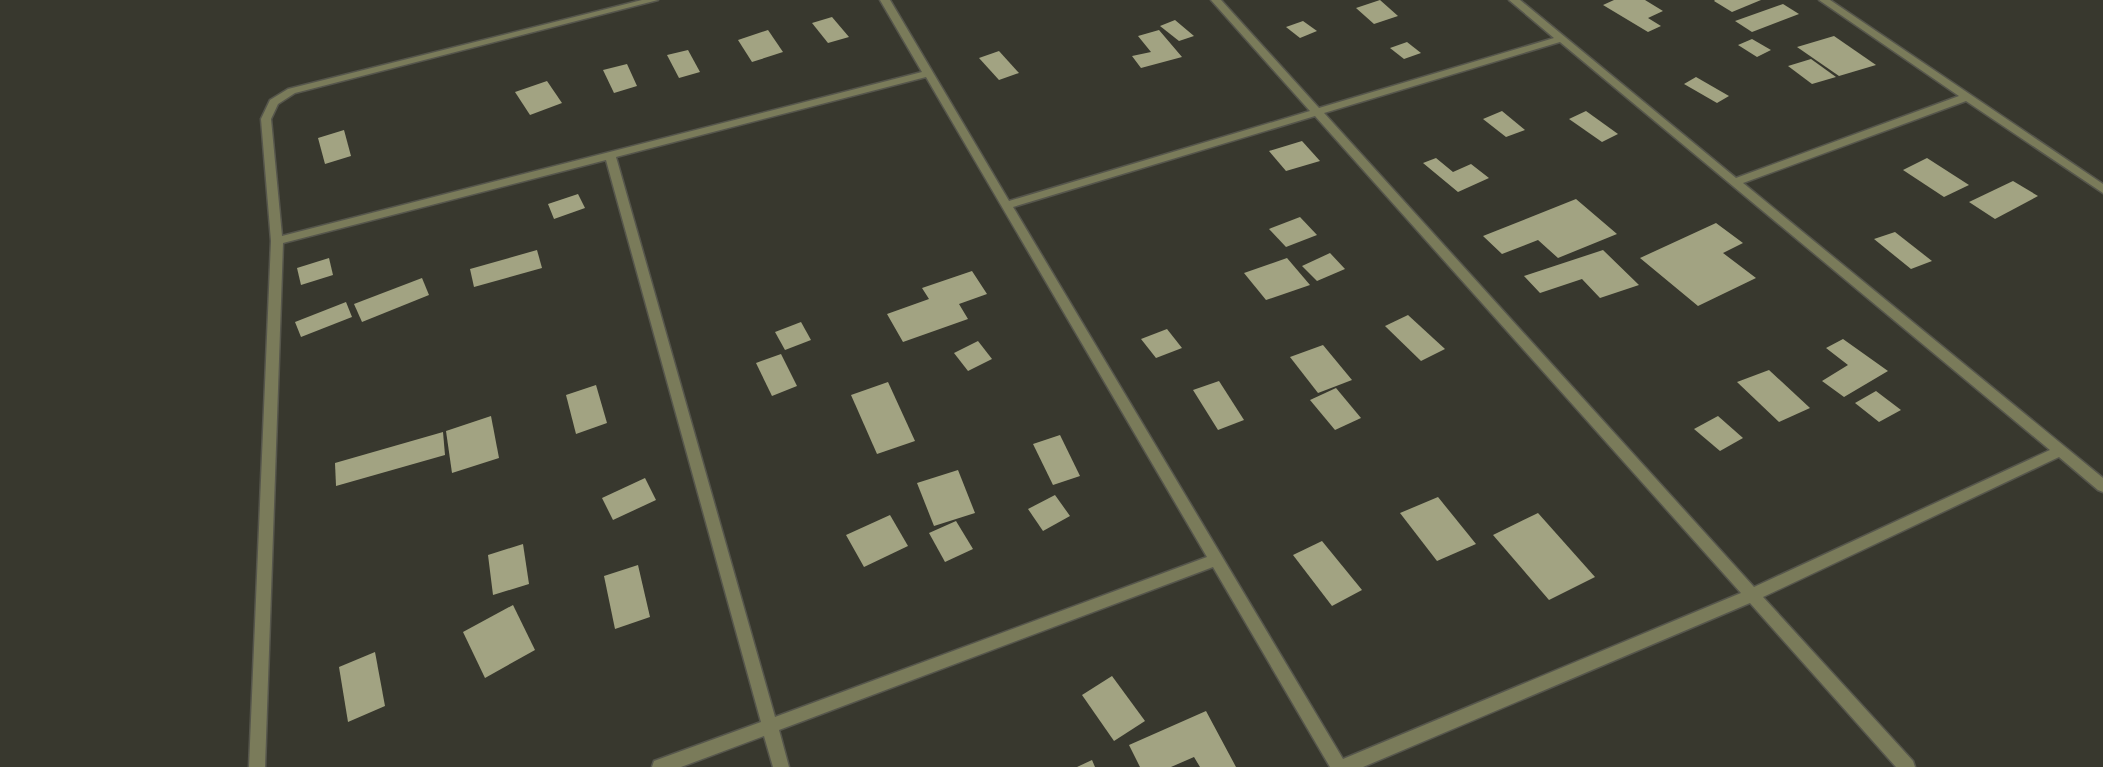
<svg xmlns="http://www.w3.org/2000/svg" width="2103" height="767" viewBox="0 0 2103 767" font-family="'Exo 2',sans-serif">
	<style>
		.building { fill: #a2a382 }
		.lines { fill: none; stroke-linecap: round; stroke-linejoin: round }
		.minor-casing { stroke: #56564c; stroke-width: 3 }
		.minor { fill: #7a7b5a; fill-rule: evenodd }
	</style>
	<rect width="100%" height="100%" fill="#38382e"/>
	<g class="building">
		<polygon points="1380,0 1398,16 1374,24 1356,8"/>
		<polygon points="1614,0 1645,0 1663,11 1648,18 1661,26 1648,32 1603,5"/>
		<polygon points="1715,0 1761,0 1732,12 1714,1"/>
		<polygon points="1783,4 1799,14 1752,32 1735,21"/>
		<polygon points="832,17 849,37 828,43 812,23"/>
		<polygon points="1175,20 1194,36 1179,41 1160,26"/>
		<polygon points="1303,21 1317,31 1300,38 1286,27"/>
		<polygon points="768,30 783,52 752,62 738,40"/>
		<polygon points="1159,30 1182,57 1141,68 1132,56 1151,52 1138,36"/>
		<polygon points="1834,36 1876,65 1839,76 1797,47"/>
		<polygon points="1752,39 1771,50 1757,57 1738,45"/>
		<polygon points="1407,42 1421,53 1404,59 1390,48"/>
		<polygon points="688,50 700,72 679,78 667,55"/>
		<polygon points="999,51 1019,73 999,80 979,58"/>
		<polygon points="1811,59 1836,77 1812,84 1788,66"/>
		<polygon points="627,64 637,86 614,93 603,70"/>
		<polygon points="1696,77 1729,96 1717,103 1684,84"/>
		<polygon points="547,81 562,103 530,115 515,92"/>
		<polygon points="1502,111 1525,130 1506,137 1483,119"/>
		<polygon points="1586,111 1618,134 1602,142 1569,119"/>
		<polygon points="344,130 351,156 325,164 318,138"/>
		<polygon points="1302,141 1320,161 1286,171 1269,151"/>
		<polygon points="1436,158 1453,172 1471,164 1489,178 1458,192 1423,163"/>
		<polygon points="1927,158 1969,185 1944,197 1903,170"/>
		<polygon points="2013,181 2038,196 1995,219 1969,202"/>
		<polygon points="578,194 585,208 554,219 548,204"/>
		<polygon points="1576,199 1617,234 1558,258 1538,240 1502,254 1483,236"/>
		<polygon points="1300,217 1317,235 1286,247 1269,229"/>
		<polygon points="1716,223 1743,243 1723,253 1756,278 1698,306 1640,258"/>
		<polygon points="1895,232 1932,261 1911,269 1874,239"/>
		<polygon points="537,250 542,268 474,287 470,269"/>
		<polygon points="1603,250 1639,285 1600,298 1582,279 1540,293 1524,276"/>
		<polygon points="1330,253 1345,269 1317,281 1302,266"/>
		<polygon points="329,258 333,275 301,285 297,268"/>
		<polygon points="1287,258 1310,285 1266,300 1244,273"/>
		<polygon points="972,271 987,294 959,304 968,319 903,342 887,314 929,299 922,288"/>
		<polygon points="422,278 429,295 362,322 354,304"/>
		<polygon points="346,302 352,317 301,337 295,322"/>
		<polygon points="1408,315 1445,349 1421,361 1385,326"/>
		<polygon points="801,322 811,340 785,350 775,332"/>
		<polygon points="1167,329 1182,348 1156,358 1141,339"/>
		<polygon points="1843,339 1888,371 1844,397 1822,381 1848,365 1826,348"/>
		<polygon points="978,341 992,359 968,371 954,353"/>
		<polygon points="1323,345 1352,380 1318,393 1290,357"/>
		<polygon points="781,354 797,386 772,396 756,363"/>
		<polygon points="1769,370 1810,408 1779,422 1737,382"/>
		<polygon points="1219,381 1244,420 1218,430 1193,390"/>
		<polygon points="888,382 915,441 877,454 851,395"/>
		<polygon points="596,385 607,423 576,434 566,395"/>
		<polygon points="1336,388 1361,418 1335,430 1310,400"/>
		<polygon points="1876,391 1901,410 1879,422 1855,403"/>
		<polygon points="491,416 499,458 452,473 446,431"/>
		<polygon points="1718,416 1743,438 1720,451 1694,429"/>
		<polygon points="443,432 445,455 336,486 335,463"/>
		<polygon points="1060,435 1080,476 1053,485 1033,444"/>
		<polygon points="958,470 975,513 934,526 917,483"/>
		<polygon points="645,478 656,500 613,520 602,498"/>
		<polygon points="1055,495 1070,516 1043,531 1028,509"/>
		<polygon points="1438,497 1476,544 1437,561 1400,513"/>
		<polygon points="1538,513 1595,577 1549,600 1493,535"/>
		<polygon points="890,515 908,546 864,567 846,535"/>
		<polygon points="956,521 973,549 945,562 929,533"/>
		<polygon points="1322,541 1362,590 1332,606 1293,555"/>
		<polygon points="523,544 529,584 493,595 488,555"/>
		<polygon points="638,565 650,617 615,629 604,576"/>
		<polygon points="513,605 535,650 485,678 463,632"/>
		<polygon points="375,652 385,706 348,722 339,667"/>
		<polygon points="1112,676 1145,721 1114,741 1082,695"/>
		<polygon points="1206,711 1236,767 1200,767 1194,757 1171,767 1140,767 1129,745"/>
		<polygon points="1092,760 1095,767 1077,767"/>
	</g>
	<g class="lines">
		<defs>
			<path id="minor" d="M642,0h16l-363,93 -17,11 -7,15 11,117 640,-164 -42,-72h10l119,201 301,-90 -99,-111h10l98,108 235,-70 -45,-38h11l216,178 223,-82 -140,-96h11l273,184v9l-137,-92 -223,82 360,295v14l-5,-2 -39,-33 -296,140 150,164 2,6h-19l-146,-164 -387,164h-33l-117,-200 -434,163 10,37h-16l-9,-31 -83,31h-29l2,-6 107,-39 -155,-562 -323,83 -18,524h-16l22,-526 -10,-122 9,-19 18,-11zM1560,42l490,408 -296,137 -430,-474zM926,77l281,480 -432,160 -159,-560zM1315,116l426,477 -398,166 -330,-552z"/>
		</defs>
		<use href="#minor" class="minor-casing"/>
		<use href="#minor" class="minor"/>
	</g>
</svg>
